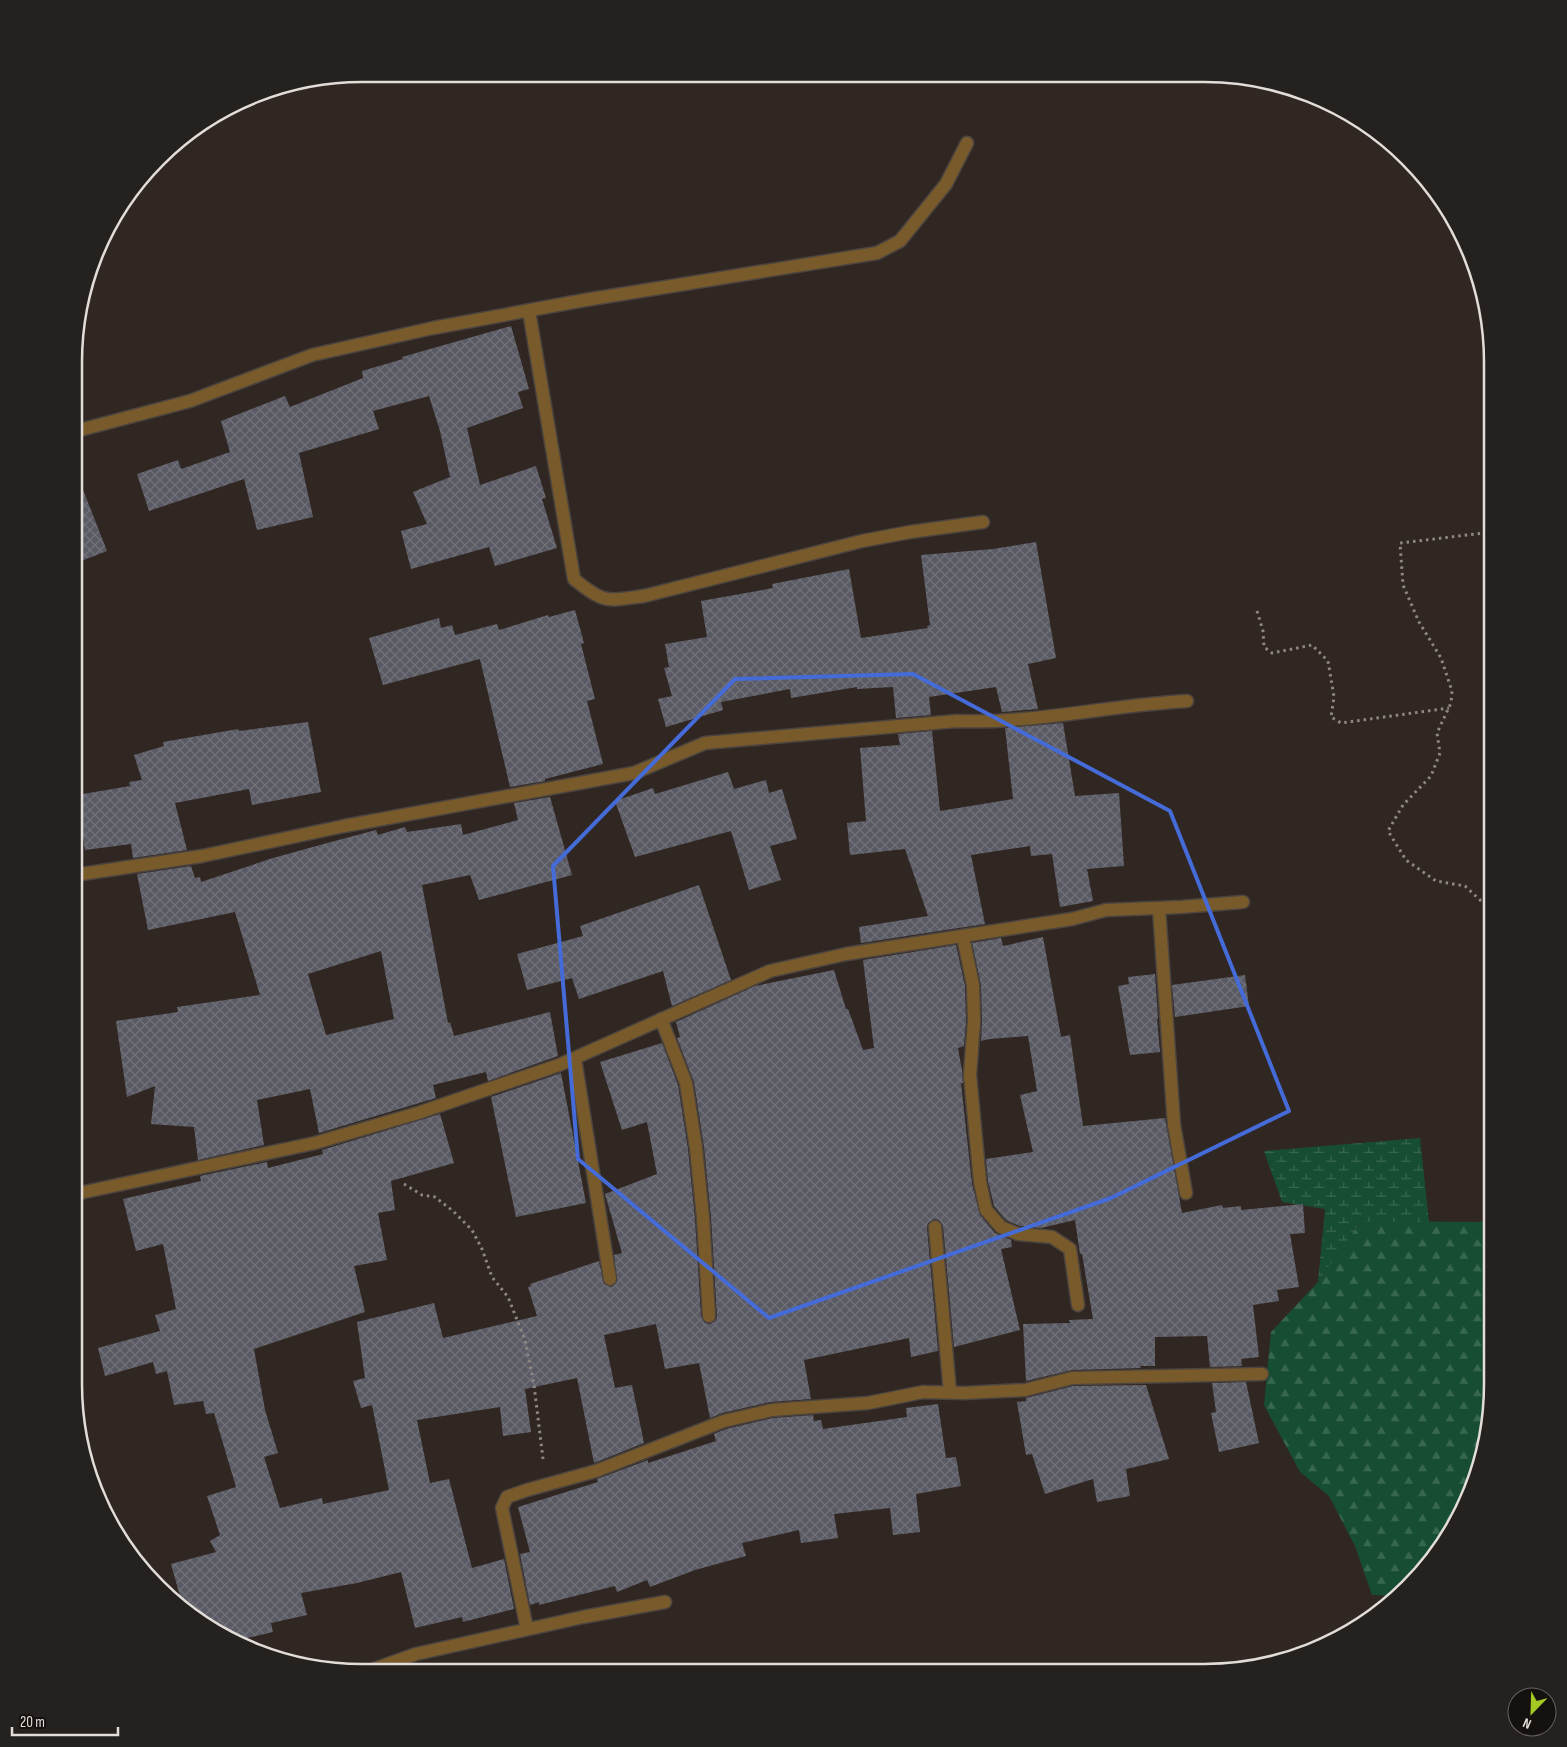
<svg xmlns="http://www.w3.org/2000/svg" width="1567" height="1747" viewBox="0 0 1567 1747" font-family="'Sofia Sans Condensed',sans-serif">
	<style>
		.forest { fill: url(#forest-firs) }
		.wetland { fill: url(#wetland-marsh) }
		.building { fill: url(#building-cross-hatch); fill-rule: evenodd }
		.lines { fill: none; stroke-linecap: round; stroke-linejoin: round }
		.street-casing { stroke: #4c443f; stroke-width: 15 }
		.path { stroke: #8e8783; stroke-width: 3; stroke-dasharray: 2.5 4; stroke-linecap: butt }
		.street { stroke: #795b2b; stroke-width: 12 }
		.marked { fill: none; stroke: #446bd8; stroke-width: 4; stroke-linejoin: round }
		.rim { fill: none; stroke: #e2ddd9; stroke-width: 2.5 }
	</style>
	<defs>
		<pattern id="forest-firs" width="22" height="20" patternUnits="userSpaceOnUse" patternTransform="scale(1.25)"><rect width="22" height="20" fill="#174e33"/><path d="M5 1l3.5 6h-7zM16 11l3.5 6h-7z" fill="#386750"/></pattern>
		<pattern id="wetland-marsh" width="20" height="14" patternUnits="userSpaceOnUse" patternTransform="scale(1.25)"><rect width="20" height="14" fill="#174e33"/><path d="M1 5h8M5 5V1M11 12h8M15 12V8" fill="none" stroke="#386750"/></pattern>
		<pattern id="building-cross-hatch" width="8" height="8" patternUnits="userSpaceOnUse" patternTransform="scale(1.25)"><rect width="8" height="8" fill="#5a5a64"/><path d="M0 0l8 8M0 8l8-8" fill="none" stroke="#71717a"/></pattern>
	</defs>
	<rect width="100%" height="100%" fill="#302722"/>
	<polygon class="forest" points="1493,1218 1493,1403 1483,1459 1455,1528 1409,1588 1400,1596 1372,1595 1355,1546 1329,1496 1300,1472 1264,1405 1271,1332 1318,1282 1361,1221 1479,1222"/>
	<polygon class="wetland" points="1420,1138 1429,1222 1361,1221 1318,1282 1325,1209 1282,1202 1264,1151"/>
	<g class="building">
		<polygon points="511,326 529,389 518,392 523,408 467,428 480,485 536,466 546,498 542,499 557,548 495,566 489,547 411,569 401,531 427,524 413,492 450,477 440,431 429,396 373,411 379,429 299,453 313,517 257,530 244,479 149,511 137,474 178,460 181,469 230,452 221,421 285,396 290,407 363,378 362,371 403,359 402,357"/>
		<polygon points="76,477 78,477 107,551 76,563"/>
		<polygon points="1036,542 1056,658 1028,664 1038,709 1002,712 996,687 929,697 931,715 896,718 893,687 857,689 857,687 791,698 790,689 721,702 723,710 666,727 658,699 672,696 664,668 669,667 665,644 707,637 701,601 773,588 772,584 849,569 861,638 928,628 927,626 930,625 921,555 993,549"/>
		<polygon points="575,610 584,643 581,644 595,699 587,701 603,764 545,779 545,781 510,787 480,659 383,685 369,638 439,618 441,628 452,625 455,635 497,624 499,630 548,615 549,617"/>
		<polygon points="308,722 321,792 252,805 249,789 175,803 187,850 133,858 131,844 85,850 77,795 130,786 129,782 142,780 134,755 164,746 163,742 238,729 239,731"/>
		<polygon points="1063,723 1075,796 1119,793 1124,866 1087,869 1093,901 1060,907 1052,854 1031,856 1030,846 971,855 985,924 861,943 859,927 928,916 905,849 850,855 847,823 866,821 860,748 900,745 898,734 932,731 940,811 1013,799 1005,728"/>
		<polygon points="728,772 734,789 766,780 769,793 782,789 797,839 770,846 781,880 749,890 731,831 635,857 615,801 653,788 655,794"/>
		<path d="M550,797l22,78 -93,25 -9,-25 -48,10 26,138 2,-1 4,14 96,-24 8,44 -70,25 -2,-9 -53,13 3,13 -117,35 -9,-44 -53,11 7,45 -66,15 -4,-33 -43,-3 4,-38 -28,11 -11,-76 62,-9 -1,-5 83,-12 -25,-83 -87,18 -11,-56 54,-8 4,12 5,-1 1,5 72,-24 58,-16 45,-12 2,5 27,-8 2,5 54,-8 2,11 55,-15 -4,-17zM381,951l13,68 -68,16 -18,-61z"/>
		<polygon points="699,885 731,980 672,1006 663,971 579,999 572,978 527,990 517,954 583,936 580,926"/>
		<polygon points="1043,937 1061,1037 1070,1035 1083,1126 1165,1118 1182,1213 1222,1205 1223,1208 1241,1206 1241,1210 1303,1204 1305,1233 1290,1234 1299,1287 1277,1290 1279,1301 1253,1305 1259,1357 1241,1359 1242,1366 1210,1367 1207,1336 1155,1337 1155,1366 1140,1366 1141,1368 1072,1370 1026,1381 1023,1324 1070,1323 1069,1320 1093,1319 1082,1254 1080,1254 1075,1220 1041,1228 1020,1226 1006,1220 994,1206 988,1181 986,1159 1033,1152 1020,1095 1037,1091 1028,1036 990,1039 981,1041 982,1021 981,985 972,943 1001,938 1003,946"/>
		<polygon points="956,945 965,986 966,1021 964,1046 958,1048 962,1070 963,1083 961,1083 972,1184 980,1215 995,1233 1011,1240 1012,1247 1001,1249 1020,1330 954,1347 943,1226 939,1220 934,1219 928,1223 927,1228 938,1351 911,1357 909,1338 804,1360 811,1399 770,1402 722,1413 710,1418 699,1363 665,1369 656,1324 604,1335 615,1388 632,1385 644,1443 594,1463 577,1378 525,1389 531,1432 503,1436 500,1407 417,1420 430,1483 449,1479 472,1568 504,1559 514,1609 463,1622 462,1617 415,1628 401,1572 357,1583 301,1593 307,1615 271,1623 273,1632 234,1641 218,1634 183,1607 171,1564 216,1552 210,1541 220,1535 207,1496 236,1487 214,1413 206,1414 203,1401 174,1405 167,1371 156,1374 153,1362 105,1376 98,1348 160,1331 155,1315 176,1309 163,1244 136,1251 123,1199 201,1181 200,1176 267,1162 268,1168 323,1154 322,1150 440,1114 454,1163 391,1181 395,1210 378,1213 387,1260 354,1266 365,1312 254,1349 265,1410 278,1453 264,1457 280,1508 322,1498 323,1504 389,1490 372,1405 361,1408 353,1381 365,1378 357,1322 434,1303 443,1338 537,1316 528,1287 531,1286 530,1284 599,1261 604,1284 612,1287 617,1282 614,1255 622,1253 605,1194 657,1174 647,1122 622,1130 600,1062 662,1043 678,1085 688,1149 695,1219 701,1316 705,1323 710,1324 716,1320 717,1316 711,1217 704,1147 694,1082 677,1038 680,1037 676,1022 755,986 834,970 846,1009 848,1009 863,1050 874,1048 863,960"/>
		<polygon points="1155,974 1158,1019 1157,1019 1160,1052 1130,1055 1118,986 1129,984 1128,977"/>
		<polygon points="1245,975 1249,1006 1175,1017 1172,985"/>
		<polygon points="561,1073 586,1203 516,1217 491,1097"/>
		<polygon points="1246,1382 1259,1443 1219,1452 1211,1413 1216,1412 1212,1383"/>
		<polygon points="1146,1385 1169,1459 1126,1469 1130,1496 1097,1502 1093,1479 1045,1494 1032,1454 1026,1455 1017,1402 1026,1401 1026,1398 1073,1386"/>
		<polygon points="938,1404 946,1458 956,1457 961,1486 916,1494 920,1532 893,1535 890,1508 834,1514 838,1538 801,1543 799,1530 742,1543 746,1556 695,1570 650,1587 647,1580 617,1592 615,1586 539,1605 539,1602 530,1605 520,1554 530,1552 518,1507 598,1482 597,1479 648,1460 648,1463 716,1441 714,1434 726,1429 773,1418 813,1415 814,1421 821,1420 823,1429 907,1417 906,1408"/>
	</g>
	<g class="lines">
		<defs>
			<g id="street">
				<path d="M529,311l45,268c30,25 33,22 70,17l218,-55 48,-9 73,-10"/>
				<polyline points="76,431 190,401 312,355 433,328 585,300 877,253 900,241 946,184 967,143"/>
				<path d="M75,875l127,-19 142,-30 290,-53 71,-30 252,-22c77,3 153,-16 230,-20"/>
				<polyline points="1159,909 1174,1125 1186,1193"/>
				<polyline points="963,937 973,985 974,1021 970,1075 980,1182 986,1210 1001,1227 1018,1234 1052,1237 1070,1249 1078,1305"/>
				<polyline points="661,1019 686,1083 696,1148 703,1218 709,1316"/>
				<polyline points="575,1059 610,1279"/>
				<polyline points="75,1194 315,1143 418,1113 559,1065 770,971 846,954 1072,919 1106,910 1181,907 1243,902"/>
				<polyline points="935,1227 950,1392"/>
				<polyline points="527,1629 502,1508 507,1497 527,1490 596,1471 724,1421 772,1410 868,1403 923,1392 964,1393 1025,1390 1072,1378 1262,1374"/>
				<polyline points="363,1673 416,1654 583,1617 665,1602"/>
			</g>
		</defs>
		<use href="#street" class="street-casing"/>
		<g class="path">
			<polyline points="1493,532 1400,543 1403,585 1419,622 1441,658 1452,691 1451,703 1437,733 1440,753 1431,776 1403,805 1388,831 1406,860 1436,881 1465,886 1480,900 1493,905"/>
			<polyline points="1257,611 1263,631 1264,647 1272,653 1312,645 1328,661 1334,697 1331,717 1341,723 1449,708"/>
			<polyline points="404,1184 422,1195 435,1197 453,1211 472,1230 482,1249 492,1277 508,1297 525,1340 534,1385 543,1459"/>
		</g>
		<use href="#street" class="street"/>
	</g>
	<path class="marked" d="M913,674l257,137 119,300 -178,87 -342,120 -191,-159 -25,-293 182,-187z"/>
	<path d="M0 0H1567V1747H0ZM362 82H1204A280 280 0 0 1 1484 362V1384A280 280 0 0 1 1204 1664H362A280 280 0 0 1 82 1384V362A280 280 0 0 1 362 82Z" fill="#25211f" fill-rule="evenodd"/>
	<path class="rim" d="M362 82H1204A280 280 0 0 1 1484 362V1384A280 280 0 0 1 1204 1664H362A280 280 0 0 1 82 1384V362A280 280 0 0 1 362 82Z"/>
	<g transform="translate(1532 1712) rotate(203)"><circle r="24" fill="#15110f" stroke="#676360"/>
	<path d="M0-4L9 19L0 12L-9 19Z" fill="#a4c824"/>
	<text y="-8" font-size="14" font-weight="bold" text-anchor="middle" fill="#e2ddd9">N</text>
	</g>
	<path d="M12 1727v8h106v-8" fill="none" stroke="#e2ddd9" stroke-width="2.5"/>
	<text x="20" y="1727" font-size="15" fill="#e2ddd9" stroke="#15110f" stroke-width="4" paint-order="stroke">20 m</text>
</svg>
